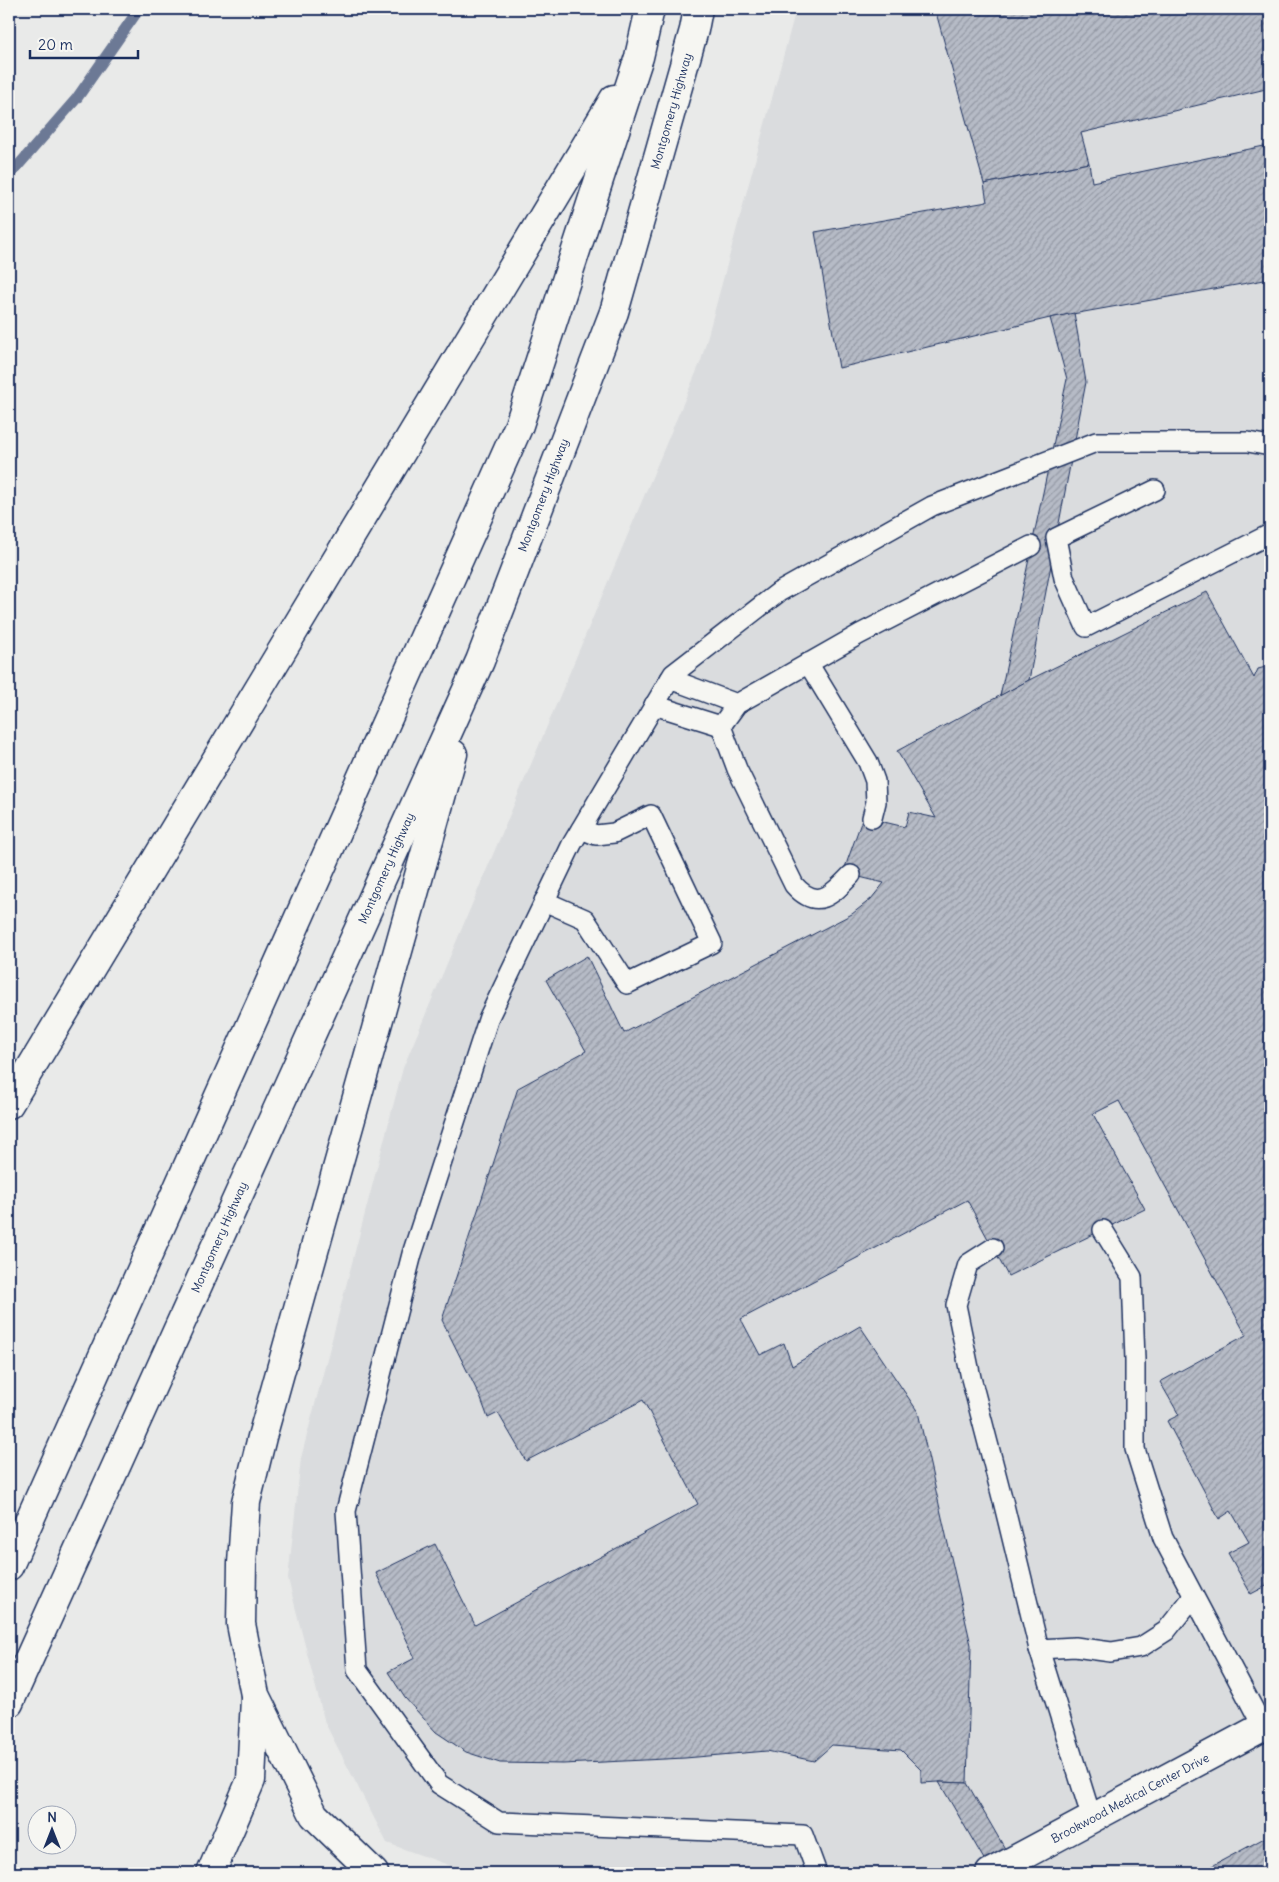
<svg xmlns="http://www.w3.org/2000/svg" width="1279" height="1882" viewBox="0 0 1279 1882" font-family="Delius,sans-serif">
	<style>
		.built { fill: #dadcde }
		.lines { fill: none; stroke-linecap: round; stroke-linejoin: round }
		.stream { stroke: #6c7995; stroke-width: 11 }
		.building { fill: url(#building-hatch); stroke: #1b2f5e }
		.lane-casing { stroke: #1b2f5e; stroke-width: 22 }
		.secondary-casing { stroke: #1b2f5e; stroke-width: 31 }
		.primary-casing { stroke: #1b2f5e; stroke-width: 31 }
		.lane { stroke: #f6f6f2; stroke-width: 19 }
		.secondary { stroke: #f6f6f2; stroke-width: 28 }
		.primary { stroke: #f6f6f2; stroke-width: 28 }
		.labels { text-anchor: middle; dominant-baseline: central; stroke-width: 4; stroke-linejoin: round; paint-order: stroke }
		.street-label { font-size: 12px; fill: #1b2f5e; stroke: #f6f6f2 }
	</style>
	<defs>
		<pattern id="building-hatch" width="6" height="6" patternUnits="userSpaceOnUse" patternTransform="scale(1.25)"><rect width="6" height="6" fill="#b6bbc6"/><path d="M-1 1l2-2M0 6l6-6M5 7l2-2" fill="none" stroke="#9398a4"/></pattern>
	</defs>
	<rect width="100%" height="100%" fill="#e9eae9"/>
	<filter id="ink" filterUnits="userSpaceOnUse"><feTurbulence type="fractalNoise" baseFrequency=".02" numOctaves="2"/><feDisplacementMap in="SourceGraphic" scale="10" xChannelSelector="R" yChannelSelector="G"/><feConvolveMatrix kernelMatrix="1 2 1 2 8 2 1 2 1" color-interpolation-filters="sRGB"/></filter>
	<g filter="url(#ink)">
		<polygon class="built" points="796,9 1270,9 1270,1873 471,1873 387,1843 325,1723 288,1579 301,1458 403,1068 701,361"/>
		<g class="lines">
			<polyline class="stream" points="9,176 77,98 139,9"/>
		</g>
		<g class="building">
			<polygon points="935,9 1270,9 1270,88 1081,133 1089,163 984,184"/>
			<polygon points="1264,146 1270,178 1270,279 1050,318 839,368 815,232 987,202 984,184 1089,163 1092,182"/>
			<polygon points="1074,313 1086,382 1029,680 1000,696 1067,379 1050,318"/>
			<polygon points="1207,592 1254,678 1258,669 1270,666 1270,1547 1268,1548 1270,1553 1270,1584 1251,1594 1228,1553 1249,1542 1231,1511 1219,1519 1167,1421 1179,1415 1160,1382 1246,1335 1119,1101 1093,1114 1145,1209 1008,1276 967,1200 741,1319 760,1355 784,1343 792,1366 860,1326 918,1412 971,1645 967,1783 939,1782 921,1783 921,1770 901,1750 832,1745 814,1761 767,1751 685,1758 563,1764 500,1763 466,1752 436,1732 405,1698 388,1672 415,1658 376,1573 435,1544 475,1625 698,1504 643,1400 526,1461 498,1413 488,1418 481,1399 442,1320 518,1088 586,1051 546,980 587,956 624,1033 852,914 871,899 884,883 843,873 863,817 905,827 909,812 936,818 897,751 1029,680"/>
			<polygon points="939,1782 967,1783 1019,1873 992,1873"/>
			<polygon points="1270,1835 1270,1873 1199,1873"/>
		</g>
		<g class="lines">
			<defs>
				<g id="lane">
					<polyline points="1155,490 1056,538 1064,578 1086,627 1270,534"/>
					<polyline points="808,663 868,762 875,781 876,802 872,818"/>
					<polyline points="670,679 737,704"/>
					<polyline points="654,705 721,726"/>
					<polyline points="721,726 737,704 860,634 1031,546"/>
					<path d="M721,726l16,43 57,116c23,26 38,10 57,-10"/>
					<polyline points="544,901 585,919 627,984 712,943 651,815 614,833 596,835 581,829"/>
					<polyline points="1103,1230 1132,1277 1135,1360 1135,1449 1163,1538 1263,1727"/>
					<polyline points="993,1248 968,1264 956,1305 971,1378 1003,1501 1039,1649 1092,1819"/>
					<polyline points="1039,1649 1075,1647 1111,1652 1141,1647 1166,1631 1193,1597"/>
					<polyline points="817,1873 803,1835 499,1822 439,1784 357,1670 346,1511 412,1254 489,1017 572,844 673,674 779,592 932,506 1096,442 1248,442 1270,446"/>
				</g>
				<polyline id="secondary" points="990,1873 1270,1723"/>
				<g id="primary">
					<polyline points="9,1104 614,99"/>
					<polyline points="9,1566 519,425 639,57 650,9"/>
					<polyline points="9,1703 480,661 614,312 694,30 698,9"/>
					<polyline points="211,1873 251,1780 255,1698"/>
					<polyline points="374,1873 314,1815 255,1695 241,1624 242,1564 246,1502 262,1437 453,754"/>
				</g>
			</defs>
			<use href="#lane" class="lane-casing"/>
			<use href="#secondary" class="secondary-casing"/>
			<use href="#primary" class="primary-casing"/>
			<use href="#lane" class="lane"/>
			<use href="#secondary" class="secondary"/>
			<use href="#primary" class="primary"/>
		</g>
	</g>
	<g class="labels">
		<g class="street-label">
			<text transform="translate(671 111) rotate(-74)">Montgomery Highway</text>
			<text transform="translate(543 495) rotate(-69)">Montgomery Highway</text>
			<text transform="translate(386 868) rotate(-66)">Montgomery Highway</text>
			<text transform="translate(219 1237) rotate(-66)">Montgomery Highway</text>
			<text transform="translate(1130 1798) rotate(-28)">Brookwood Medical Center Drive</text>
		</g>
	</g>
	<rect width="1279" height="1882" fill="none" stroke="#f6f6f2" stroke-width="30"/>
	<rect x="15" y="15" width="1249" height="1852" fill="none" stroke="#1b2f5e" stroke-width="2" filter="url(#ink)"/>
	<g transform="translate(52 1830)"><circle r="24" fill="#f6f6f2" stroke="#9ea6b7"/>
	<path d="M0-4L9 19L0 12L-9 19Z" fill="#1b2f5e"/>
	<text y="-8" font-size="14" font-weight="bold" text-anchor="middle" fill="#1b2f5e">N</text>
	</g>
	<path d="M30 50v8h108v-8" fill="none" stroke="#1b2f5e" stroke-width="2.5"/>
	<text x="38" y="50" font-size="15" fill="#1b2f5e" stroke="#f6f6f2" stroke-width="4" paint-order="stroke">20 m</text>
</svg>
